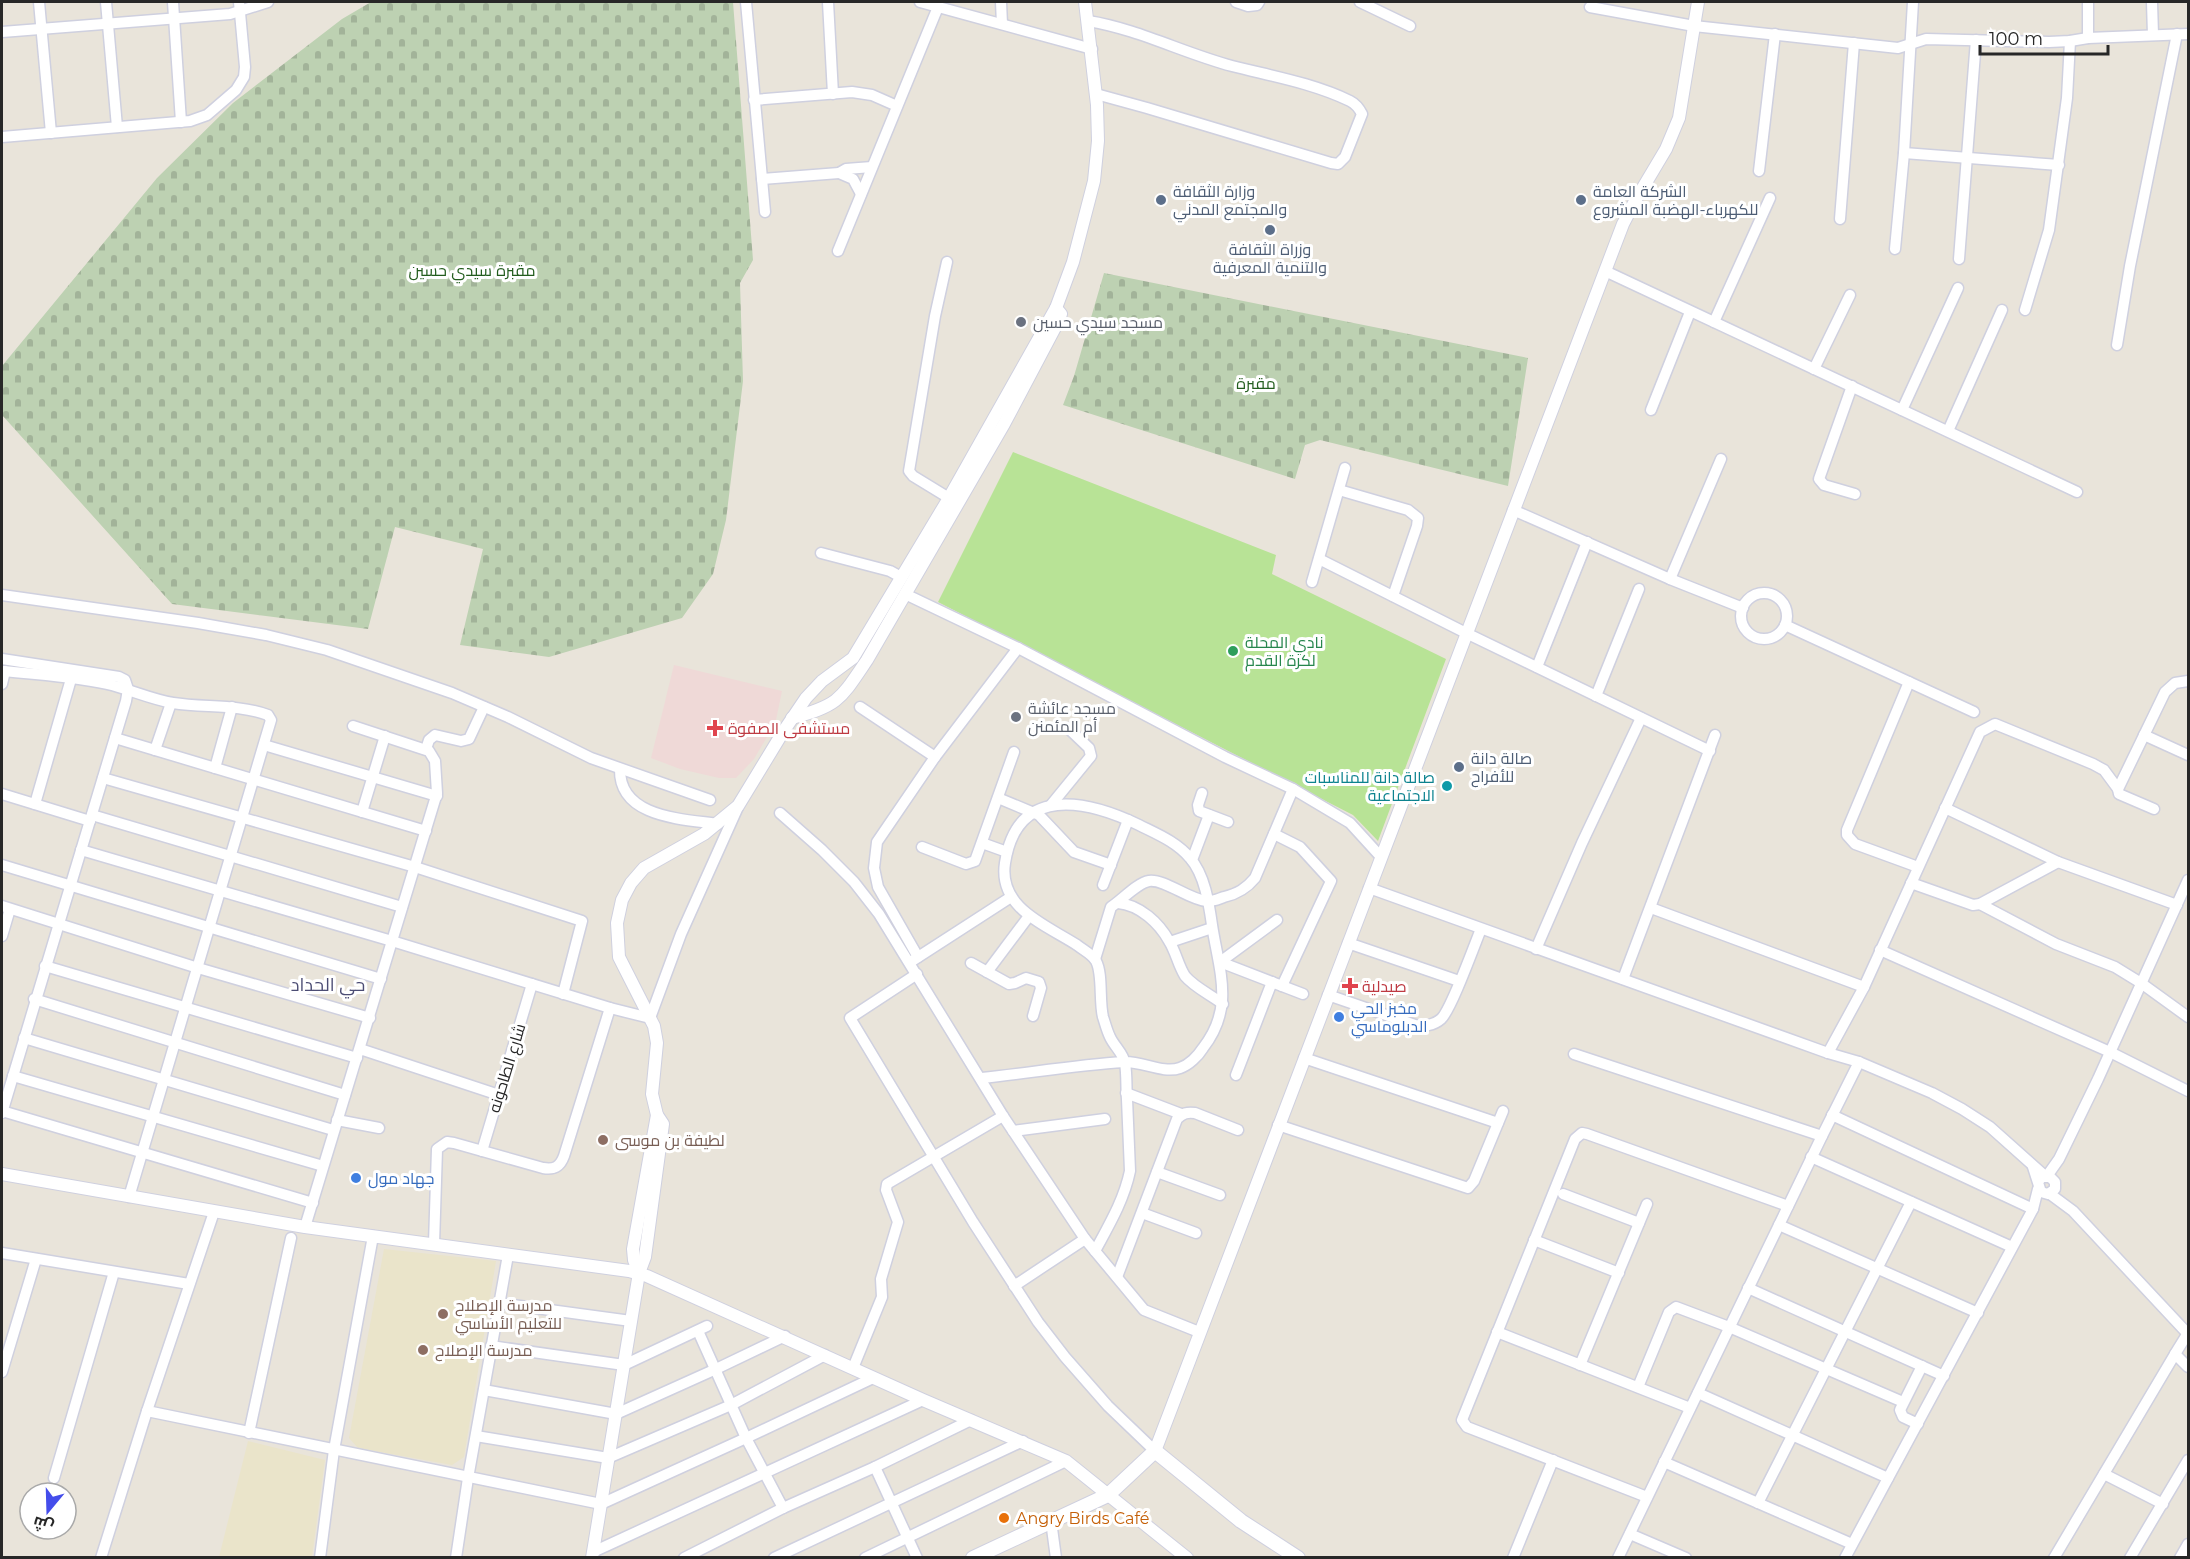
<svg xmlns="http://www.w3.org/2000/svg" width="2190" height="1559" viewBox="0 0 2190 1559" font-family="Montserrat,Cairo,sans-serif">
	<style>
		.education { fill: #eae4ca }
		.medical { fill: #efd9d7 }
		.cemetery { fill: url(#cemetery-stones) }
		.pitch { fill: #b8e396 }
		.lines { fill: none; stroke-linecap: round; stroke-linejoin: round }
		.minor-casing { stroke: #cfd0df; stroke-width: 13 }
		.tertiary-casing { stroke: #cfd0df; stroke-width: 14 }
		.secondary-casing { stroke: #cfd0df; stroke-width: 16 }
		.minor { stroke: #fff; stroke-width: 10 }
		.tertiary { stroke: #fff; stroke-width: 12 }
		.secondary { stroke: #fff; stroke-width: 14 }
		.service-dot { fill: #5c6f8a; stroke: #fff; stroke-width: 2 }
		.worship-dot { fill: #6b7280; stroke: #fff; stroke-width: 2 }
		.leisure-dot { fill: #2e9e5b; stroke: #fff; stroke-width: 2 }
		.health-dot { fill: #e0444e; stroke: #fff; stroke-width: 2 }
		.culture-dot { fill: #0f9aa8; stroke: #fff; stroke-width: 2 }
		.shop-dot { fill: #3f7fe0; stroke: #fff; stroke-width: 2 }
		.education-dot { fill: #8d6e63; stroke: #fff; stroke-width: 2 }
		.food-dot { fill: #e8710a; stroke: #fff; stroke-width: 2 }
		.labels { text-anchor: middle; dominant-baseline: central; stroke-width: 6; stroke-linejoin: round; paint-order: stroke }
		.service-label { font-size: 16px; fill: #4e5e75; stroke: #fff; text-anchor: start }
		.park-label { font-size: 16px; fill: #235d1e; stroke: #fff }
		.worship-label { font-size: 16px; fill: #5b616d; stroke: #fff; text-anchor: start }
		.leisure-label { font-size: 16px; fill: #27864d; stroke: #fff; text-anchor: start }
		.health-label { font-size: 16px; fill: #be3a42; stroke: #fff; text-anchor: start }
		.culture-label { font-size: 16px; fill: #0d838f; stroke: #fff; text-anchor: end }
		.shop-label { font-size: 16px; fill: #366cbe; stroke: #fff; text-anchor: start }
		.street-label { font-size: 16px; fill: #272727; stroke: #fff }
		.education-label { font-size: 16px; fill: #785e54; stroke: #fff; text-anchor: start }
		.food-label { font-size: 16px; fill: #c56008; stroke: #fff; text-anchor: start }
		.neighbourhood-label { font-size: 18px; fill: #4c4d74; stroke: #fff }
	</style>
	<defs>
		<pattern id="cemetery-stones" width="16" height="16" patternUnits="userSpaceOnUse" patternTransform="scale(1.5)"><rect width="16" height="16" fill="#bdd1b2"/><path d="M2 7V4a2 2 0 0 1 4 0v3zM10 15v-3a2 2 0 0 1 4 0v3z" fill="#a2b399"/></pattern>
	</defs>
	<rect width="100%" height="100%" fill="#e9e4da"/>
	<g class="education">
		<polygon points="384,1249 496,1261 464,1457 452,1465 358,1448 349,1438"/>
		<polygon points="248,1441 325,1460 312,1557 219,1557"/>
	</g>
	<polygon class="medical" points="674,665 782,691 776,720 767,737 754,759 736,778 719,778 680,769 651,758"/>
	<g class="cemetery">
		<polygon points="371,2 733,2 753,260 740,283 743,381 726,520 713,574 682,618 549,657 460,645 483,549 395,527 368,629 172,604 2,415 2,366 157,178 233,103 342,19"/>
		<polygon points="1104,273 1528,358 1508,486 1320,440 1305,445 1295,479 1063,405 1074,376"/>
	</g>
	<polygon class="pitch" points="1013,452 1276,555 1272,574 1446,659 1378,841 1353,815 938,602"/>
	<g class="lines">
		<defs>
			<g id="minor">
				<polyline points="39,2 51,133"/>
				<polyline points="106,2 117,127"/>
				<polyline points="173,2 181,122"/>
				<polyline points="746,2 765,212"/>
				<polyline points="828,2 833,94"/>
				<polyline points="920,2 1092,49"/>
				<polyline points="1001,2 1002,24"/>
				<polyline points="1236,2 1248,6 1257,5 1259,2"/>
				<polyline points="1360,2 1410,26"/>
				<polyline points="2088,2 2088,38"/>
				<polyline points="2152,2 2153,35"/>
				<polyline points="1590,7 1694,26 1898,48 1926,39 2049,42 2070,41 2088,38 2188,34"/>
				<path d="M1088,21c50,8 95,32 144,45 39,10 81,17 118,35 6,3 9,7 12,13l-17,43 -7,7 -7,-1 -184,-55 -51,-14"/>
				<polyline points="2,32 230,14 268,2"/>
				<polyline points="754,100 852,92 872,95 897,106"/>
				<polyline points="2,137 190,121 207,115 214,109 236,90 244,77 245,67 239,2"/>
				<polyline points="1904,153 2059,165"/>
				<polyline points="1759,171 1775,34"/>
				<polyline points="839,173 853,179 861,194"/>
				<polyline points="762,179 839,173 846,169 872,167"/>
				<polyline points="1840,219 1854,43"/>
				<polyline points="1895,249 1904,153 1913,2"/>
				<polyline points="838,251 938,7"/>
				<polyline points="1959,259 1976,40"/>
				<polyline points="947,262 935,316 909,471 913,476 949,498"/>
				<polyline points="1605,271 2077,492"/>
				<polyline points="2025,310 2049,230 2067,98 2070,41"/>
				<polyline points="1714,322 1770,198"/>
				<polyline points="2117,345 2130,266 2177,34"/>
				<polyline points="1814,369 1850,295"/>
				<polyline points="1852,386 1819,479 1824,485 1855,494"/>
				<polyline points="1651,410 1690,312"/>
				<polyline points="1902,410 1958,288"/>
				<polyline points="1948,431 2002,310"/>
				<polyline points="1339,490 1408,510 1418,518 1417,526 1393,596"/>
				<polyline points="1513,510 1670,579 1743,608"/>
				<polyline points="821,553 890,571 901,577"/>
				<polyline points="1319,559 1466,633 1710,751"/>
				<polyline points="1670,579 1721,459"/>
				<polyline points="1312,582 1345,468"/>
				<circle cx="1764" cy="616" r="23"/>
				<polyline points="905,594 1018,648 1225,757 1293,789 1350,823 1381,857"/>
				<polyline points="2,595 198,623 266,635 327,650 452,693 508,717 591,758 710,800"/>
				<polyline points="1785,625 1974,712"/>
				<polyline points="2,659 119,677 125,680 128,689 126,701 2,1113"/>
				<polyline points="1537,667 1587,542"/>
				<path d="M2,671c34,3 70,5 105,13 22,5 43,15 66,19 32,5 65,1 95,12l3,5 -142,477"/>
				<polyline points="1909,682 1847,830 1847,835 1855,844 1918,867"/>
				<polyline points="2,684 5,671"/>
				<polyline points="1596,696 1639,589"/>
				<polyline points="860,707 935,757"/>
				<polyline points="2144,735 2188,755"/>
				<polyline points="115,738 426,831"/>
				<polyline points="264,745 437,796"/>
				<polyline points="426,749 429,740 435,735 461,741 469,739 484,707"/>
				<polyline points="155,750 171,703"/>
				<polyline points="215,768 232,707"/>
				<path d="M620,769c-1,49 63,50 98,55"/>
				<polyline points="103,778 415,867 582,921 563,994"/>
				<polyline points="1202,793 1198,805 1199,811 1228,822"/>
				<polyline points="2,794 90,821"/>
				<polyline points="998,798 1039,815 1074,852 1111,865"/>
				<polyline points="35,804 71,679"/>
				<polyline points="1051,805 1091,756 1089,748 1068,728"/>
				<polyline points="1945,808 2058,862 2177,905"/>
				<polyline points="2154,809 2119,794 2118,789 2165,692 2175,683 2188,681"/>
				<polyline points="362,812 385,736"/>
				<polyline points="780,813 822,850 854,882 879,914 1003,1116 1085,1239 1144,1310 1199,1332"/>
				<polyline points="92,815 402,907"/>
				<polyline points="1274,834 1300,847 1331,881 1282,986"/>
				<polyline points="982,843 1007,852"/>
				<polyline points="922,847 966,864 975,861 1014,752"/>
				<polyline points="81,850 392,941 610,1008 650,1018 681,934 738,807"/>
				<polyline points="1192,860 1209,815"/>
				<polyline points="2,865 381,979"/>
				<polyline points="1911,883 1973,905 1980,904 2058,862"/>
				<polyline points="1103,885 1128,820"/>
				<polyline points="1369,888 1828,1053 1859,1062 1932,1093 1962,1109 1990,1127 2045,1176"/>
				<path d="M1118,903c22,2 41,20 51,38 7,11 9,24 16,35 9,11 26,19 38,28"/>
				<polyline points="1980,904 2056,944 2115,967 2141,983 2188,1017"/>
				<polyline points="2,906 198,968 370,1018"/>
				<polyline points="1651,908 1864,987"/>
				<polyline points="2,936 10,909"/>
				<polyline points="1170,942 1212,928"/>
				<polyline points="1348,943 1459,981"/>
				<polyline points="1536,949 1582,843 1641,718"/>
				<polyline points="1880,950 2110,1052 2188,1091"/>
				<polyline points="918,957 878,887 874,868 877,842 935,757 1018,648"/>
				<path d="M1095,959l16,-52c11,-7 26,-24 38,-26 16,-2 39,18 57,20 6,1 12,-2 18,-4 13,-3 22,-8 31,-19l38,-89"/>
				<polyline points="912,961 1011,897"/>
				<polyline points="1220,962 1303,994"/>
				<polyline points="1220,962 1277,920"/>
				<polyline points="971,963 1009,984 1015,983 1026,978 1039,982 1041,988 1033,1016"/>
				<polyline points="45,966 357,1058"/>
				<polyline points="987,972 1029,916"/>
				<polyline points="917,974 850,1018 973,1222 1038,1322 1065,1357 1108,1406 1155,1451"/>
				<polyline points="1623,979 1715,735"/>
				<path d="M1328,995l87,30c9,1 18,1 26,-6 10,-9 33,-73 40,-90"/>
				<polyline points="34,999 345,1095"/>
				<polyline points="24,1038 333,1130"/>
				<polyline points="360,1049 499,1095"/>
				<polyline points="1828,1053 1864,987 1980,732 1995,724 2093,764 2104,770 2118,789"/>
				<polyline points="1574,1054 1822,1136"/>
				<polyline points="1304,1058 1498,1123"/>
				<polyline points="1236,1075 1272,982"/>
				<polyline points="13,1076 323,1166"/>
				<path d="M982,1078c47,-5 95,-13 142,-16 18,-1 39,12 56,6 9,-3 18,-12 23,-20 32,-41 16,-77 9,-123 -3,-21 -7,-50 -22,-67 -13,-16 -33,-24 -51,-33 -52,-25 -122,-41 -134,38 -7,45 41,62 72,82 6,5 15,9 19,16 7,13 3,40 7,56 2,6 4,14 7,20 4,9 13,16 15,26 2,12 1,24 2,36 1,24 2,48 3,72 -6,29 -21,54 -35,80"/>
				<polyline points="1126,1093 1181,1114"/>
				<polyline points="2,1111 313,1203"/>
				<polyline points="1832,1115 2033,1209"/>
				<polyline points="337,1120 379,1128"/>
				<polyline points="1278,1125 1468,1188 1474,1181 1503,1111"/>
				<polyline points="1013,1131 1105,1119"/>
				<polyline points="482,1151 532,984"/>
				<polyline points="1811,1157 2012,1247"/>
				<polyline points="2033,1167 2041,1192 2048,1194 2055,1189 2055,1182 2050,1177 2042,1177 2038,1182"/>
				<polyline points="1157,1172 1220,1195"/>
				<polyline points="2047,1176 2059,1159 2098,1079 2188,880"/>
				<polyline points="1563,1194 1639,1223"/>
				<polyline points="2050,1194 2073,1211 2188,1334"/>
				<polyline points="214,1212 147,1411 601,1504 746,1438 873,1378"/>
				<polyline points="1142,1213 1196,1233"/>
				<polyline points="1779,1225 1978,1313"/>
				<polyline points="305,1227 437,793 435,761 429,751 353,726"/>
				<polyline points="1534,1240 1619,1273"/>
				<path d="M434,1244l3,-95 10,-7 7,1 89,25c11,2 17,-1 21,-12l46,-148"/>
				<polyline points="2,1253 189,1284"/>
				<path d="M1117,1277l60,-158c6,-6 10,-7 18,-6l43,17"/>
				<polyline points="1014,1286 1085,1239"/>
				<polyline points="1748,1288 1944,1376"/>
				<polyline points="499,1303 631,1321"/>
				<polyline points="698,1331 746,1438 783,1508"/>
				<polyline points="1497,1332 1690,1408"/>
				<polyline points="491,1346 624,1365 707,1326"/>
				<polyline points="2175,1354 2188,1333"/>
				<polyline points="1580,1365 1647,1204"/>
				<polyline points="853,1368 882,1297 881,1279 898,1222 886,1190 887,1184 1003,1116"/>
				<polyline points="2,1372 36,1259"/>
				<polyline points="1638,1387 1669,1312 1676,1307 1729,1327 1903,1402"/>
				<polyline points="484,1390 616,1414 716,1369 785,1336"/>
				<polyline points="1698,1393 1888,1478"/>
				<polyline points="1918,1424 1903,1417 1900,1410 1922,1366"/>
				<polyline points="249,1433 291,1238"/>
				<polyline points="476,1436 608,1458 731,1405 825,1355"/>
				<polyline points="1664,1462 1852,1544"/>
				<polyline points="875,1467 917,1558"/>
				<polyline points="2104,1474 2163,1504"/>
				<polyline points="54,1478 114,1272"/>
				<polyline points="1647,1497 1467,1427 1462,1420 1575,1139 1582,1133 1587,1134 1788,1206"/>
				<polyline points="1758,1503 1911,1202"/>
				<polyline points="1051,1521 1056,1558"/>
				<polyline points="1630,1534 1686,1558"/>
				<polyline points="593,1552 923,1400"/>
				<polyline points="101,1558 147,1411"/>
				<polyline points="320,1558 334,1450 373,1236"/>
				<polyline points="456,1558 468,1478 508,1255"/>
				<polyline points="684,1558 783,1508 875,1467 971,1420"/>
				<polyline points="774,1558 1023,1441"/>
				<polyline points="865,1558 1066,1461"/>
				<polyline points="1513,1558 1553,1460"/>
				<polyline points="1618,1558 1822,1136 1859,1062"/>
				<polyline points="1845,1558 2033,1209 2038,1189"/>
				<polyline points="2054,1558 2175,1354 2188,1367"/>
				<polyline points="2130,1558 2188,1460"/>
				<polyline points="2180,1558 2188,1544"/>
			</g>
			<g id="tertiary">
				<path d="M792,718c47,-13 48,-18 75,-58l137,-236 54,-102 3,-8 -5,-6"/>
				<polyline points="2,1174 305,1227 629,1271 647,1276 923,1400 1066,1461 1187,1558"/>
				<polyline points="639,1273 634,1260 633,1249 657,1115"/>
				<polyline points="1155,1451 1623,224 1635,201 1666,149 1679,118 1698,2"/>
				<polyline points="592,1558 639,1273 645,1257 663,1124 657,1115 652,1094 657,1043 654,1026 619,957 617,923 622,900 631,883 644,868 704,834 738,806 783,732 806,698 822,681 853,658 949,498 1056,308 1073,262 1094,181 1098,141 1097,105 1085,2"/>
			</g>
			<polyline id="secondary" points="973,1558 1108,1495 1155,1451 1241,1521 1298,1558"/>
		</defs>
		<use href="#minor" class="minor-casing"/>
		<use href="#tertiary" class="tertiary-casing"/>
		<use href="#secondary" class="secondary-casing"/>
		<use href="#minor" class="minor"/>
		<use href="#tertiary" class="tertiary"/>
		<use href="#secondary" class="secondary"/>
	</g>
	<g class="service-dot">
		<circle cx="1161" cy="200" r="6"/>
		<circle cx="1581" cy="200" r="6"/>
		<circle cx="1270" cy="230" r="6"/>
		<circle cx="1459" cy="767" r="6"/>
	</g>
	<g class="worship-dot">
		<circle cx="1021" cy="322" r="6"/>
		<circle cx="1016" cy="717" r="6"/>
	</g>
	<circle class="leisure-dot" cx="1233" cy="651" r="6"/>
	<g class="health-dot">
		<path d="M712 719h6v6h6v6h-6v6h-6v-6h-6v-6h6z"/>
		<path d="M1347 977h6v6h6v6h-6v6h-6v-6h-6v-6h6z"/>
	</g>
	<circle class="culture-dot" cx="1447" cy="786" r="6"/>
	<g class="shop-dot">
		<circle cx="1339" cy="1017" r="6"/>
		<circle cx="356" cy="1178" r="6"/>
	</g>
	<g class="education-dot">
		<circle cx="603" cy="1140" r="6"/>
		<circle cx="443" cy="1314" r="6"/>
		<circle cx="423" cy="1350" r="6"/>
	</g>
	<circle class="food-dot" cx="1004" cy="1518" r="6"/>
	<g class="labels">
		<g class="service-label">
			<text x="1173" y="191">وزارة الثقافة<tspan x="1173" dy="18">والمجتمع المدني</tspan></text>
			<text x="1593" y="191">الشركة العامة<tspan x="1593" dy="18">للكهرباء-الهضبة المشروع</tspan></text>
			<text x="1270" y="249" text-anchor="middle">وزراة الثقافة<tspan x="1270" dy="18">والتنمية المعرفية</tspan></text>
			<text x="1471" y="758">صالة دانة<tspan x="1471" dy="18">للأفراح</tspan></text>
		</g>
		<g class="park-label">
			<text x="472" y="270">مقبرة سيدي حسين</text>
			<text x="1256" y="383">مقبرة</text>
		</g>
		<g class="worship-label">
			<text x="1033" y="322">مسجد سيدي حسين</text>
			<text x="1028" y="708">مسجد عائشة<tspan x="1028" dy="18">أم المئمنن</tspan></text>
		</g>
		<g class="leisure-label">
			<text x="1245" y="642">نادي المحلة<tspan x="1245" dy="18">لكرة القدم</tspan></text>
		</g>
		<g class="health-label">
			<text x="728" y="728">مستشفى الصفوة</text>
			<text x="1362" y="986">صيدلية</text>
		</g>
		<g class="culture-label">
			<text x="1435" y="777">صالة دانة للمناسبات<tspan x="1435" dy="18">الاجتماعية</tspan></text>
		</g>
		<g class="shop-label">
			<text x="1351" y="1008">مخبز الحي<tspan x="1351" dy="18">الدبلوماسي</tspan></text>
			<text x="368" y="1178">جهاد مول</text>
		</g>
		<g class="street-label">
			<text transform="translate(507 1068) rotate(-73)">شارع الطاحونه</text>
		</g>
		<g class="education-label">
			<text x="615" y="1140">لطيفة بن موسى</text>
			<text x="455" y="1305">مدرسة الإصلاح<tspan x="455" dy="18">للتعليم الأساسي</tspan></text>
			<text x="435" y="1350">مدرسة الإصلاح</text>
		</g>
		<g class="food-label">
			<text x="1016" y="1518">Angry Birds Café</text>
		</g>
		<g class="neighbourhood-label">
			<text x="328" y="985">حي الحداد</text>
		</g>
	</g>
	<rect width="2190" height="1559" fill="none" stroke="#272727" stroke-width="6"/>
	<g transform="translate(48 1511) rotate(199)"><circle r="28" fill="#ffffff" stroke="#a9a9a9" stroke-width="1.5"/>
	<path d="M0-4.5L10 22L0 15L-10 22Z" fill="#444deb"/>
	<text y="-9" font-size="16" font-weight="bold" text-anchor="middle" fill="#272727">ش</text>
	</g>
	<path d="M1980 45v9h128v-9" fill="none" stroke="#272727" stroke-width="3"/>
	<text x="1989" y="45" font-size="18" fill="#272727" stroke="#ffffff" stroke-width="4.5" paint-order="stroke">100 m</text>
</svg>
